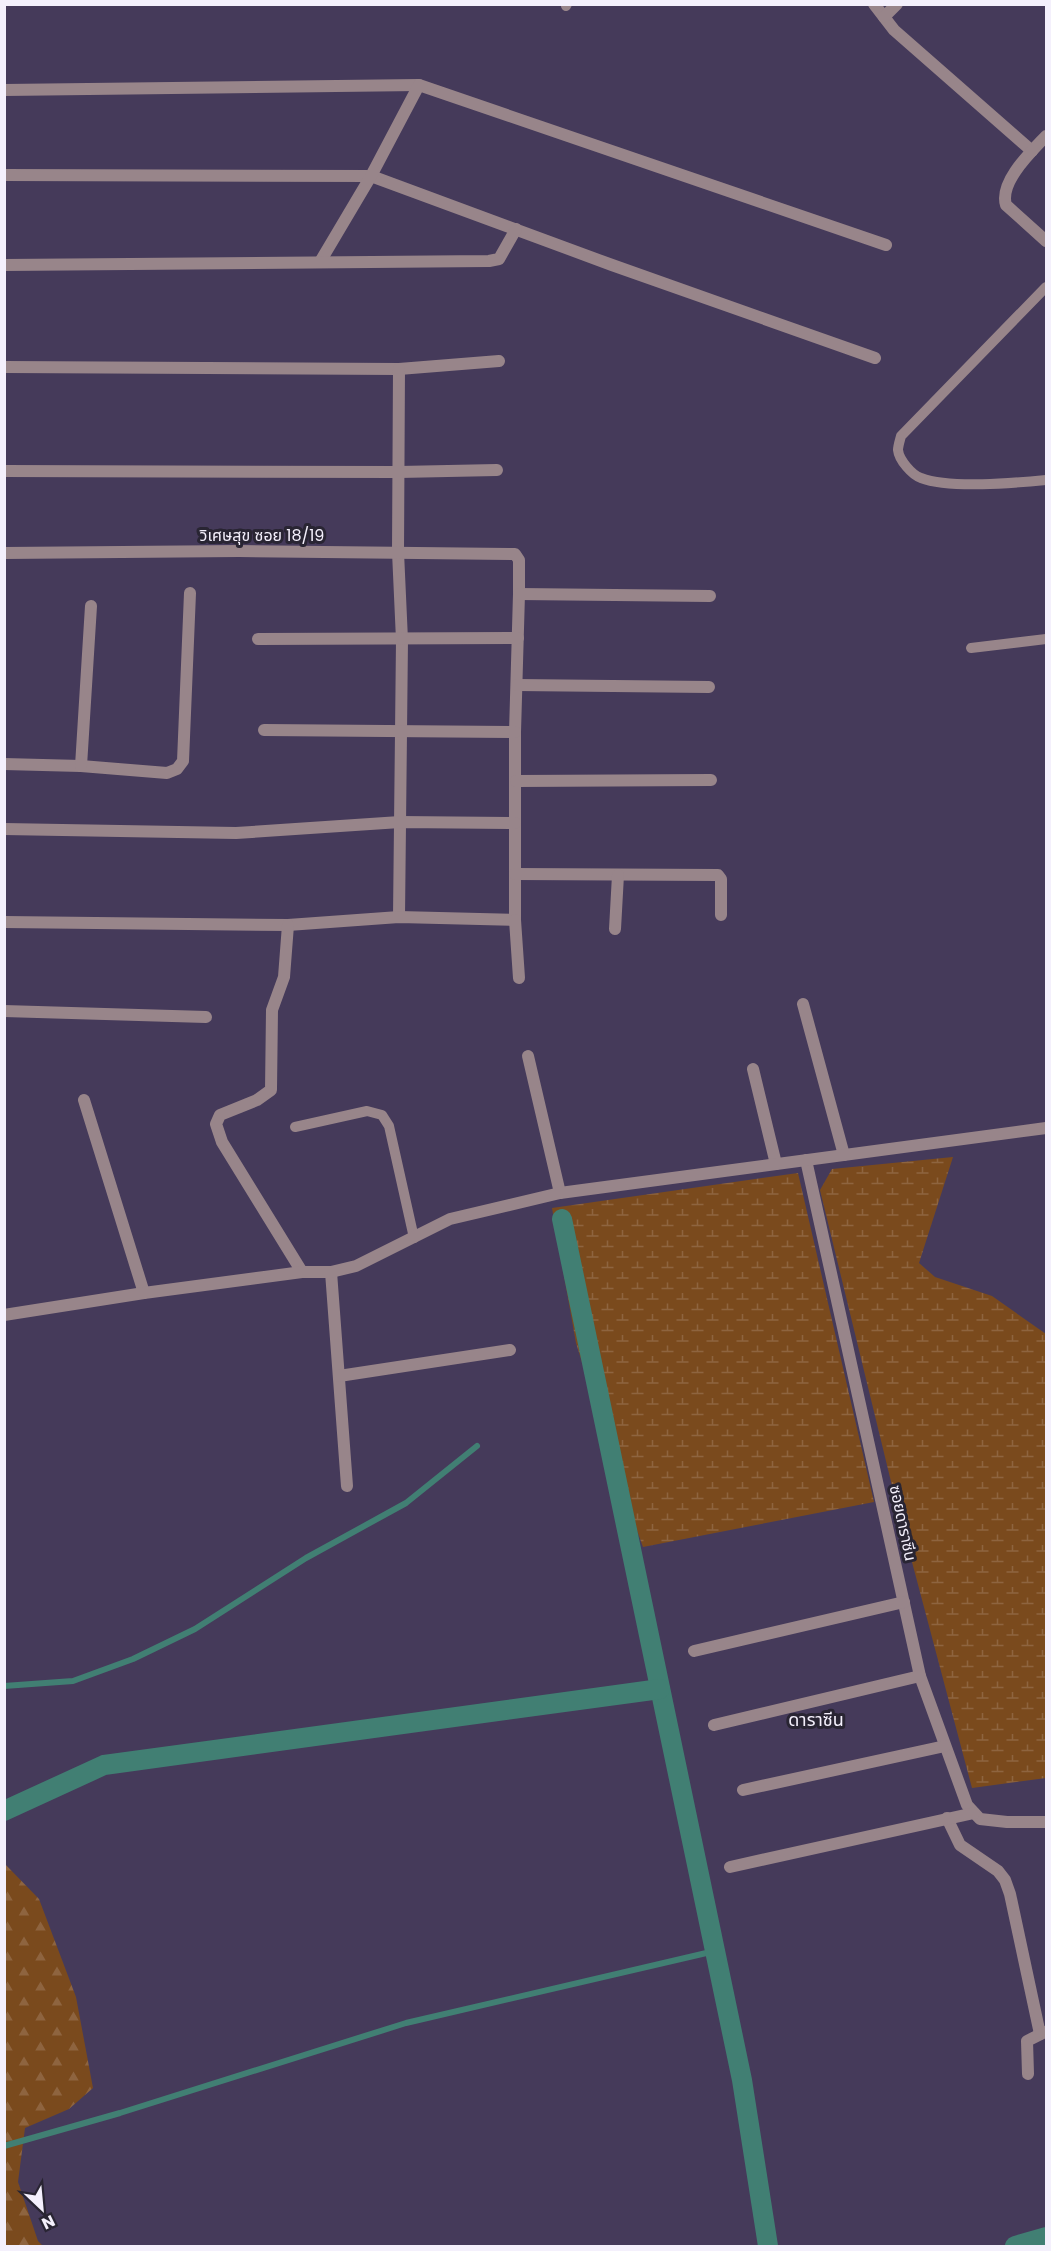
<svg xmlns="http://www.w3.org/2000/svg" width="1051" height="2251" viewBox="0 0 1051 2251" font-family="Poppins,'Noto Sans Thai',sans-serif">
	<style>
		.forest { fill: url(#forest-firs) }
		.wetland { fill: url(#wetland-marsh) }
		.lines { fill: none; stroke-linecap: round; stroke-linejoin: round }
		.stream { stroke: #417f73; stroke-width: 6 }
		.canal { stroke: #417f73; stroke-width: 20 }
		.lane { stroke: #98858a; stroke-width: 10 }
		.street { stroke: #98858a; stroke-width: 12 }
		.labels { text-anchor: middle; dominant-baseline: central; stroke-width: 6; stroke-linejoin: round; paint-order: stroke }
		.street-label { font-size: 16px; fill: #f4f0fc; stroke: #292533 }
		.neighbourhood-label { font-size: 18px; fill: #f4f0fc; stroke: #292533 }
	</style>
	<defs>
		<pattern id="forest-firs" width="22" height="20" patternUnits="userSpaceOnUse" patternTransform="scale(1.5)"><rect width="22" height="20" fill="#7a4a1d"/><path d="M5 1l3.5 6h-7zM16 11l3.5 6h-7z" fill="#8e643f"/></pattern>
		<pattern id="wetland-marsh" width="20" height="14" patternUnits="userSpaceOnUse" patternTransform="scale(1.5)"><rect width="20" height="14" fill="#7a4a1d"/><path d="M1 5h8M5 5V1M11 12h8M15 12V8" fill="none" stroke="#8e643f"/></pattern>
	</defs>
	<rect width="100%" height="100%" fill="#453a5a"/>
	<polygon class="forest" points="4,1863 39,1899 76,1997 93,2088 69,2109 25,2128 18,2182 38,2241 43,2246 5,2246"/>
	<g class="wetland">
		<polygon points="953,1157 919,1263 935,1277 992,1296 1046,1334 1046,1778 972,1788 895,1498 820,1190 832,1169"/>
		<polygon points="798,1173 874,1502 643,1547 618,1478 576,1343 552,1208"/>
	</g>
	<g class="lines">
		<g class="stream">
			<polyline points="4,1686 73,1681 133,1659 195,1629 306,1558 406,1503 477,1446"/>
			<polyline points="4,2146 120,2113 406,2023 715,1951"/>
		</g>
		<g class="canal">
			<polyline points="562,1219 742,2080 768,2246"/>
			<polyline points="4,1811 104,1765 660,1689"/>
			<polyline points="1015,2246 1046,2237"/>
		</g>
		<g class="lane">
			<polyline points="566,6 567,4"/>
			<path d="M1046,287l-145,149c-1,4 -3,10 -3,14 1,10 14,25 23,28 29,11 93,5 125,2"/>
			<polyline points="971,648 1046,639"/>
			<polyline points="295,1127 367,1111 382,1115 389,1126 414,1238"/>
		</g>
		<g class="street">
			<polyline points="874,4 894,30 1032,151"/>
			<polyline points="884,17 897,4"/>
			<polyline points="4,90 419,85"/>
			<path d="M1046,136c-15,16 -47,46 -40,69l40,36"/>
			<polyline points="4,175 371,176 612,265 875,358"/>
			<polyline points="320,262 371,176 419,85 886,245"/>
			<polyline points="4,265 489,261 499,259 516,229"/>
			<polyline points="4,367 399,369 499,361"/>
			<polyline points="399,369 398,552 402,640 399,917"/>
			<polyline points="4,471 399,472 497,470"/>
			<polyline points="4,553 239,551 515,554 519,560 519,594 515,732 515,920 399,917 288,925 4,922"/>
			<polyline points="519,594 710,596"/>
			<polyline points="258,639 518,638"/>
			<polyline points="517,685 709,687"/>
			<polyline points="264,730 515,732"/>
			<polyline points="4,764 81,766 167,773 177,769 183,761 190,593"/>
			<polyline points="81,766 91,606"/>
			<polyline points="516,781 711,780"/>
			<polyline points="4,829 236,833 400,822 515,823"/>
			<polyline points="515,874 718,875 721,879 721,915"/>
			<polyline points="515,920 519,978"/>
			<polyline points="288,925 284,977 272,1010 271,1090 257,1100 220,1115 216,1124 222,1142 302,1272"/>
			<polyline points="615,929 618,875"/>
			<polyline points="803,1004 844,1155"/>
			<polyline points="4,1011 206,1017"/>
			<polyline points="528,1056 560,1193"/>
			<polyline points="753,1069 776,1164"/>
			<polyline points="84,1100 144,1293"/>
			<polyline points="806,1160 920,1676 967,1805 980,1819 1007,1822 1046,1822"/>
			<polyline points="331,1272 347,1486"/>
			<polyline points="4,1315 144,1293 302,1272 331,1272 356,1266 450,1219 560,1193 1046,1128"/>
			<polyline points="339,1376 510,1350"/>
			<polyline points="694,1651 904,1602"/>
			<polyline points="714,1725 920,1676"/>
			<polyline points="743,1790 945,1746"/>
			<polyline points="947,1818 960,1845 998,1871 1005,1880 1010,1894 1040,2034"/>
			<polyline points="730,1867 974,1813"/>
			<polyline points="1028,2074 1027,2041 1045,2032"/>
		</g>
	</g>
	<g class="labels">
		<g class="street-label">
			<text x="262" y="535">วิเศษสุข ซอย 18/19</text>
			<text transform="translate(903 1523) rotate(78)">ซอยดาราซีน</text>
		</g>
		<g class="neighbourhood-label">
			<text x="816" y="1719">ดาราซีน</text>
		</g>
	</g>
	<rect width="1051" height="2251" fill="none" stroke="#f4f0fc" stroke-width="12"/>
	<g transform="translate(42 2209) rotate(154)" stroke="#292533" stroke-width="4.5" paint-order="stroke">
	<path d="M0-4.5L10 22L0 15L-10 22Z" fill="#f4f0fc"/>
	<text y="-9" font-size="16" font-weight="bold" text-anchor="middle" fill="#f4f0fc">N</text>
	</g>
</svg>
